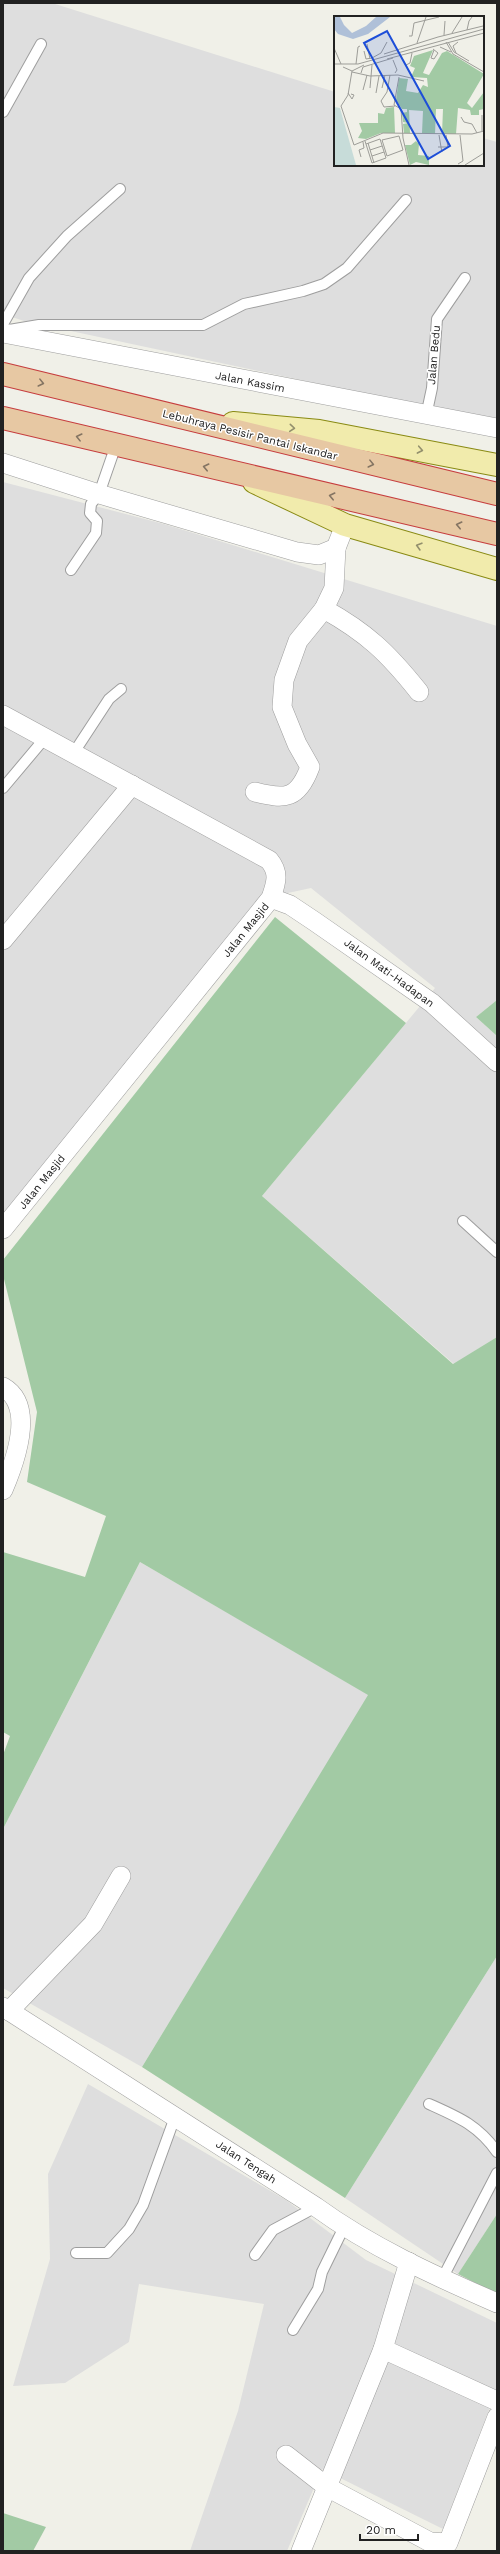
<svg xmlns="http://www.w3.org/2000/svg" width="500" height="2554" viewBox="0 0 500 2554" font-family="'Work Sans',sans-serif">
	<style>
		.residential { fill: #dedede }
		.forest { fill: #a2caa4 }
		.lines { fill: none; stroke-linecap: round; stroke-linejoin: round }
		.service-casing { stroke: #9e9e9e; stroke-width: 12 }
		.minor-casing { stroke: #9e9e9e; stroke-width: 20 }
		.primary-casing { stroke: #898a13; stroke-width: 24 }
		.trunk-casing { stroke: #c63d3e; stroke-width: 24 }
		.service { stroke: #fff; stroke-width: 10 }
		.minor { stroke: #fff; stroke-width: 19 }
		.primary { stroke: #f1ebac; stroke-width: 22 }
		.trunk { stroke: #e7c8a3; stroke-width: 22 }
		.oneway { stroke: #847462 }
		.oneway2 { stroke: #93906d }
		.labels { text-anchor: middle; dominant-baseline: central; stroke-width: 3; stroke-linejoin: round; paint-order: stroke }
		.street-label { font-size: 11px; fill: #212121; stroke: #fff }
		.inset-road { fill: none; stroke: #9d9d98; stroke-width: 1 }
		.view { fill: #1d4ed8; fill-opacity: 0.15; stroke: #1d4ed8; stroke-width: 2 }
		.inset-edge { fill: none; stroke: #212121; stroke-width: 2 }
	</style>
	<rect width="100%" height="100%" fill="#f0f0e8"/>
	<g class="residential">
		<polygon points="3,3 52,3 335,92 335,165 483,165 483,138 497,142 497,422 24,321 3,314"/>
		<polygon points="3,482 164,524 497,626 497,1000 476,1017 497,1036 497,1337 454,1364 262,1196 435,988 311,888 260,899 3,1220"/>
		<polygon points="140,1562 369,1695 142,2067 3,1988 3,1829"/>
		<polygon points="497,1956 497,2214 458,2274 345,2198"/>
		<polygon points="88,2084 286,2200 366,2260 497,2323 497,2389 443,2529 322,2469 287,2551 190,2551 238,2411 264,2304 139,2284 129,2342 65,2383 13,2386 50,2259 48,2174"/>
	</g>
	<g class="forest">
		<polygon points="275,917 406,1023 262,1196 453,1364 497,1337 497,1956 345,2198 142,2067 368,1695 140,1562 3,1829 3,1755 10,1736 3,1732 3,1552 85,1577 106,1516 27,1482 37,1412 3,1275 3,1260"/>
		<polygon points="497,1000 497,1036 476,1017"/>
		<polygon points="497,2214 497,2294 458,2274"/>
		<polygon points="3,2513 46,2527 33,2551 3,2551"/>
	</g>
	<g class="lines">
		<defs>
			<g id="service">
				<polyline points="3,112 41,44"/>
				<polyline points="3,324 29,278 67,236 120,189"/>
				<polyline points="9,330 39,325 203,325 244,304 303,291 324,284 347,268 406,200"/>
				<polyline points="426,416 432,388 437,319 465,278"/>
				<polyline points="71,570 96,533 97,521 90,513 91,504 99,494 116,445"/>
				<polyline points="73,754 109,699 121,689"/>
				<polyline points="3,788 45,738"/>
				<polyline points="463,1221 497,1252"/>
				<path d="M429,2104c29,13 49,21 68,48"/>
				<polyline points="76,2253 107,2253 129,2229 143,2205 175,2117"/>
				<polyline points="255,2255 273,2230 316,2207"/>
				<polyline points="442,2279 497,2173"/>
				<polyline points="293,2330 318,2289 322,2272 344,2227"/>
			</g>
			<g id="minor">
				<polyline points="3,333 497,428"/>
				<polyline points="3,463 99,494 297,552 319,555 336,548 345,525"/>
				<path d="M324,609c43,24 64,44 95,83"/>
				<path d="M3,715l266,145c11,13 7,23 2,38l-268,331"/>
				<path d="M255,792c31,8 43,7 55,-25l-13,-23 -15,-37 2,-27 14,-39 26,-32 10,-21 2,-40"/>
				<polyline points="271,898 290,905 314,921 432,1003 497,1062"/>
				<polyline points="3,940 132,785"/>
				<path d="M3,1387c33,19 12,75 0,103"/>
				<path d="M3,2007l313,200c55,40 119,69 181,96"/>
				<polyline points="9,2011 93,1924 121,1876"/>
				<polyline points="383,2349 497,2401"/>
				<polyline points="286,2455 327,2487 383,2349 409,2262"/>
				<polyline points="301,2551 327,2487 430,2542 448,2543 497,2417"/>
			</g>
			<g id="primary">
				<polyline points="233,423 319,431 497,465"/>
				<polyline points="254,482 345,525 497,569"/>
			</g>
			<g id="trunk">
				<polyline points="3,374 497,494"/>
				<polyline points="3,418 497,534"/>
			</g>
		</defs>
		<use href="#service" class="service-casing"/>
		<use href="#minor" class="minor-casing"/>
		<use href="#primary" class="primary-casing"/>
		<use href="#trunk" class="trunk-casing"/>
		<use href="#service" class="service"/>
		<use href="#minor" class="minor"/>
		<use href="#primary" class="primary"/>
		<use href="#trunk" class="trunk"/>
	</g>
	<defs><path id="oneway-chevron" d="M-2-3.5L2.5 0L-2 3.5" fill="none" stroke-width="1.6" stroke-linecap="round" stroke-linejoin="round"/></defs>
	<g class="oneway">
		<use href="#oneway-chevron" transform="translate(41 383) rotate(14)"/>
		<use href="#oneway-chevron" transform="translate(79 437) rotate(-166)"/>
		<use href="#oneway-chevron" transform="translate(371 464) rotate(14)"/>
		<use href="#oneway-chevron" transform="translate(206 467) rotate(-167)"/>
		<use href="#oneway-chevron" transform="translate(332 496) rotate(-167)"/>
		<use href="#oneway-chevron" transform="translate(459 525) rotate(-167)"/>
	</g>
	<g class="oneway2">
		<use href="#oneway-chevron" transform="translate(292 428) rotate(5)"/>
		<use href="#oneway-chevron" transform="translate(420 450) rotate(11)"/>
		<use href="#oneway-chevron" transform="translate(419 546) rotate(-164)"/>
	</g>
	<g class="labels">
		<g class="street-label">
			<text transform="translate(434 355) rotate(-85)">Jalan Bedu</text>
			<text transform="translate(250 382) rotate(11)">Jalan Kassim</text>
			<text transform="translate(250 435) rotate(14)">Lebuhraya Pesisir Pantai Iskandar</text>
			<text transform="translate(246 930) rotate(-51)">Jalan Masjid</text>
			<text transform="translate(389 973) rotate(36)">Jalan Mati-Hadapan</text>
			<text transform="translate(42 1182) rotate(-51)">Jalan Masjid</text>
			<text transform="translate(246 2162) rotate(33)">Jalan Tengah</text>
		</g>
	</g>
	<g transform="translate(334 16)">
		<rect width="150" height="150" fill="#f0f0e8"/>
		<path d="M99,34l-10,23 6,2 13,-22 5,-2 37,23 -17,29 5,5 12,-16v17l-5,1v5h-8l-1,-5 -12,-2 -2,26h-14l1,-25h-7l-1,25 -13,-1 1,-22 -14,-1 1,23h-6l-1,-9 5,-1 -5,-1 -1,-9 5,-1v-3h-5l-6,-9 3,-22 9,1 -2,12 12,2 5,-8 5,2 -1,-9 -16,-1 4,-9 -5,-2 4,-10zM60,91l1,26h-14l-15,6 -8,-1 4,-7 -3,-8h19v-10l6,1 2,-6zM82,125l3,3 -1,11 11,1v9l-13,-3 -6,3 -5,-20h6z" fill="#a2caa4"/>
		<path d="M0,91l6,1 16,57h-22z" fill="#c7dcd9"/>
		<path d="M0,1h6l4,8 8,8 14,-7 10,-9h14l-22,17 -15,5 -15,-5 -4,-5z" fill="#afc0d8"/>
		<path class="inset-road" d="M133,14l2,-9 3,-4M118,17l10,-16M110,19l1,-14M75,20h3l2,-13 25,-6M112,26l7,12 31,18M114,26l6,10 15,9M83,27l9,-26M33,28l3,15M106,31l11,5M0,32l7,16M99,33l5,4 -4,6 -3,-1 3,-8M30,35l2,8 6,-1M122,37l-3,-7 5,-4M50,38l54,-17 45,-11M38,42l9,-5 6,-11M53,43l97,-26M59,44l4,10 -2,3M0,48h24l126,-35M22,48l2,-17 2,-1M72,49l4,-2 2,-10M9,51l9,4 12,-6M18,55l-4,24 -7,11 13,39 29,-12 89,1 12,-3M18,56l18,4 28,-1 26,6M27,57l2,-6 30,-9M56,59l-3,17 -6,9 3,6 11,-1M65,61l-5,28 7,4 2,29 6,27M36,72l2,-23M48,72l3,-13M29,74l4,-15M14,77l4,6 2,-4 -3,-1M42,77l3,-17M148,99v16M127,101l3,5 8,2 5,9M65,120l4,14 -16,6 -5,-16zM31,125l7,22 14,-5 -6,-19 -14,5M34,127l6,20M104,131h3l-2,-12M36,134l12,-4M108,136l-1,-5h7l-2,-12M38,140l12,-4M27,141l-2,-7 5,-2 -1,-6M124,148l5,-3 -3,-26M131,149l19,-12"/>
		<path class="view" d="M53,15l63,115 -22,13 -64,-116z"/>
		<rect width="150" height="150" class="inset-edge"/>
	</g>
	<rect width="500" height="2554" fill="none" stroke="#212121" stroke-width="8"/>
	<path d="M360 2534v6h58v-6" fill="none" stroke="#212121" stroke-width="2"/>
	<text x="366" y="2534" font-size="12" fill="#212121" stroke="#ffffff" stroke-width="3" paint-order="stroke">20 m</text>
</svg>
